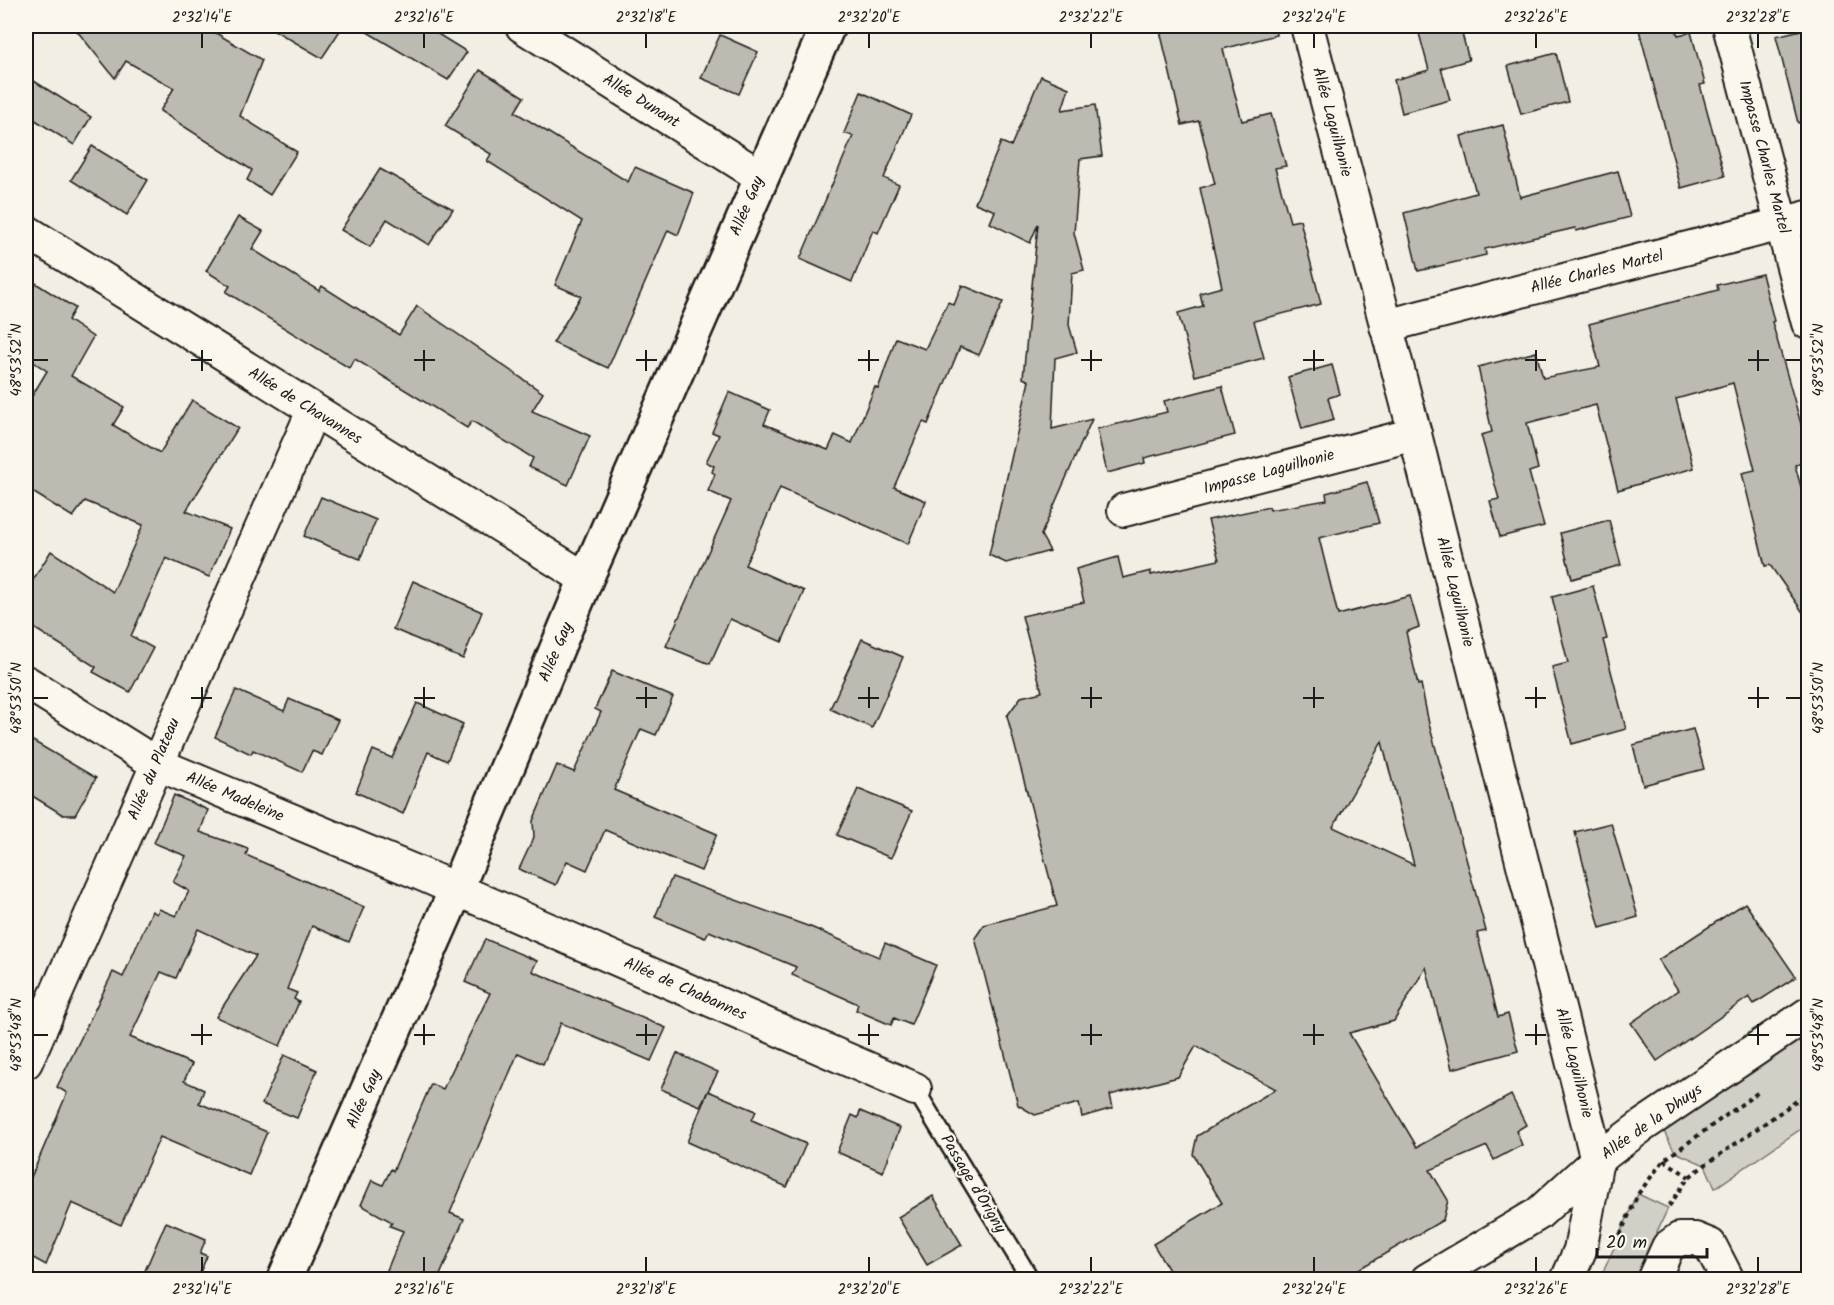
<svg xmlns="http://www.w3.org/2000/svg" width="1834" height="1305" viewBox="0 0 1834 1305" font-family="Kalam,sans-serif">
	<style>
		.green { fill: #d2cfc6; stroke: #777671; stroke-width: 1.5 }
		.building { fill: #bdbab1; stroke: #1c1c1c; stroke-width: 1.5; fill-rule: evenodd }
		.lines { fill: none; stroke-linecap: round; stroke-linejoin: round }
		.service-casing { stroke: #1c1c1c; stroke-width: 21 }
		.minor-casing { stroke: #1c1c1c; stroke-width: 36 }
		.tertiary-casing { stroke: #1c1c1c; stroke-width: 38 }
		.path { stroke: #1c1c1c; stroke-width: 4; stroke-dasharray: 4.5 4.5; stroke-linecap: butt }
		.service { stroke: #fbf7ec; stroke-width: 16 }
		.minor { stroke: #fbf7ec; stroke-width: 32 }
		.tertiary { stroke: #fbf7ec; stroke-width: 33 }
		.ticks { fill: none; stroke: #1c1c1c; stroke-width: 2 }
		.labels { text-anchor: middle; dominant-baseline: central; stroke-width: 4.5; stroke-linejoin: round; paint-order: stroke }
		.street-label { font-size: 16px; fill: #1c1c1c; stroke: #fbf7ec }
		.neatline { fill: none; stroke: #1c1c1c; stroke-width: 2 }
		.ticks-label { font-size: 15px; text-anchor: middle; fill: #1c1c1c }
	</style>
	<rect width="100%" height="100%" fill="#f2eee4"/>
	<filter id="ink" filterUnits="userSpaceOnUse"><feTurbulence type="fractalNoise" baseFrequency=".0167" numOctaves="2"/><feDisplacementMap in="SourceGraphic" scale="12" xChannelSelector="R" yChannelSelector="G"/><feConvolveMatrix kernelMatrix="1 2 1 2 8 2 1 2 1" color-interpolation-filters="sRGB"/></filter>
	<g filter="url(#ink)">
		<g class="green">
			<polygon points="1808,1014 1808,1124 1715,1188 1705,1165 1675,1152 1656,1117"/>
			<polygon points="1638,1194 1668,1208 1635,1279 1600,1279"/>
		</g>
		<g class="building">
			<polygon points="73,26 204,26 262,60 240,116 297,152 270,195 247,180 252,170 160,111 174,88 126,61 115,78"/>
			<polygon points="267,26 343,26 322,58"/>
			<polygon points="357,26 425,26 467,52 448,80"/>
			<polygon points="1159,26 1275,26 1276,35 1223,49 1242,121 1271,114 1286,166 1275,168 1290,222 1300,220 1321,304 1254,321 1264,358 1195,376 1178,313 1203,306 1200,293 1222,287 1200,188 1215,184 1199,121 1182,125"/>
			<polygon points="1417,26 1460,26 1469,60 1441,68 1450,100 1402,113 1394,80 1429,70"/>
			<polygon points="1638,26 1675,26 1678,35 1691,32 1705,84 1700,85 1725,176 1681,188"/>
			<polygon points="1809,28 1809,121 1798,123 1776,36"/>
			<polygon points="720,35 758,52 739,94 701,78"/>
			<polygon points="1556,53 1568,102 1521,114 1508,66"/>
			<polygon points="480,70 524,97 515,112 628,182 635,167 694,193 678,235 668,230 608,368 553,343 581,296 555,285 582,221 487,161 491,154 445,126"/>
			<polygon points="26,76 91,117 74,145 26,114"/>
			<polygon points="1041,76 1069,88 1062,110 1095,105 1102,156 1080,159 1074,233 1084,270 1072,273 1069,325 1077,352 1055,358 1052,429 1092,419 1041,535 1050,551 1006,563 989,555 1029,381 1023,378 1038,224 1030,243 990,223 995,211 975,203 1001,142 1011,146"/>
			<polygon points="861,92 911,115 884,178 899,185 878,233 873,230 852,282 800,259 853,136 844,133"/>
			<polygon points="1503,125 1520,197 1618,171 1630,217 1576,231 1575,228 1485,249 1486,255 1418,271 1404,213 1476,193 1461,136"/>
			<polygon points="92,146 148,180 127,215 71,180"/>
			<polygon points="380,169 453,209 429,245 387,219 370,247 341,230"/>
			<polygon points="238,217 263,231 252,249 319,291 322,286 399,335 417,306 543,393 532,411 590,436 568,485 529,467 533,458 472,421 467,428 355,359 349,368 226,292 230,286 206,271"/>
			<polygon points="1762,274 1774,321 1772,322 1809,452 1809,461 1795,465 1809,516 1809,621 1770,565 1765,566 1742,473 1755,470 1733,383 1676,399 1694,468 1618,490 1596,405 1527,423 1538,469 1529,472 1544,526 1500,537 1490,501 1499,499 1481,435 1492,432 1478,367 1536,352 1543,378 1600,367 1589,324 1718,290 1717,285"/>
			<polygon points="26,277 75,308 68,320 93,337 71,376 124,407 113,425 160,453 192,400 238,428 186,511 230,529 209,577 166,558 131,636 153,648 130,692 93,672 96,667 26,623 26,591 51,551 113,592 143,525 85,501 73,517 26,488 26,406 47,371 26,357"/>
			<polygon points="962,285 1003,302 979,355 960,347 928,424 923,422 894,487 926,501 908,544 780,488 745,565 804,591 782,642 730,619 710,664 666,646 731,501 708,491 715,474 712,472 714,466 706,462 719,435 712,432 729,392 770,410 764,424 828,450 835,435 852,443 875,387 878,389 896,338 925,349 948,302 954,305"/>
			<polygon points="1332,365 1340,394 1328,398 1334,420 1302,429 1288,377"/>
			<polygon points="1222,386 1235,435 1144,458 1145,463 1107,473 1097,429 1167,412 1164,401"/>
			<path d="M1367,482l12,41 -60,15 19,77 72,-19 9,31 -13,5 12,53 3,-1 8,40 57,207 -9,2 21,84 10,-3 10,37 -66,18 -26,-102 -32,54 -45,12 68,114 94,-52 15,30 -10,6 6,14 -28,15 -7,-14 -57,24 18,30 -5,20 -103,60h-165l-22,-36 69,-41 -29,-49 4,-18 79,-47 -80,-43 -18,31 -68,18 3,13 -31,9 -3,-14 -44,12 -17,-10 -43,-167 9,-13 73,-19 -50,-190 14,-19 21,-5 -20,-76 62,-14 -8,-33 42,-12 5,21 28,-7v4l68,-15 -11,-40 61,-13 1,3 57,-10 -1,-7zM1382,742l32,123 -81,-38z"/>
			<polygon points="321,497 376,520 360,559 304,536"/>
			<polygon points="1609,520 1621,565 1572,579 1560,533"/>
			<polygon points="413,581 482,612 463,659 393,629"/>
			<polygon points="1593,586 1607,639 1603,640 1626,729 1572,744 1552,667 1568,663 1552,597"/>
			<polygon points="862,639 903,657 872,728 830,709"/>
			<polygon points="612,671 673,697 656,735 641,729 614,790 717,834 701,871 605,830 587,870 567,861 556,885 519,869 534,837 533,821 557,765 574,772 601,712 595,709"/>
			<polygon points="236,690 284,711 289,699 338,720 322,755 312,751 302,772 253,750 251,754 215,737"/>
			<polygon points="417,703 463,724 447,761 428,752 403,814 356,792 373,750 392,758"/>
			<polygon points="1693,729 1704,769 1643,785 1633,745"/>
			<polygon points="26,737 96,778 75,815 63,815 26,792"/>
			<polygon points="858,789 912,811 891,858 837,835"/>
			<polygon points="174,795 208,810 200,832 248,849 246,855 364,907 349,942 312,926 287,989 297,993 294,999 299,1002 280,1046 216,1017 256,956 198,929 176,978 161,972 130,1037 192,1064 184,1081 204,1090 199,1103 267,1132 249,1175 160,1137 121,1225 72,1203 46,1265 26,1254 26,1189 67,1093 57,1087 113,972 123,977 152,911 157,914 159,909 176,916 189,891 173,882 186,856 154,843"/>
			<polygon points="1611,823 1638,917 1600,928 1575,832"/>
			<polygon points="672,877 813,928 879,957 885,943 936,965 911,1025 894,1018 891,1025 856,1010 858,1004 792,975 796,967 709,931 705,938 655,917"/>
			<polygon points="1745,903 1796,977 1754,1004 1749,997 1657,1061 1631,1023 1678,990 1658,960"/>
			<polygon points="485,939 537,961 532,971 666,1028 651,1061 561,1023 543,1064 518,1053 450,1213 464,1219 438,1280 383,1280 403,1231 390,1226 392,1222 361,1205 372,1180 383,1185 391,1169 393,1171 431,1084 443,1089 490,993 465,982"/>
			<polygon points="677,1053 718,1072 700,1106 661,1089"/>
			<polygon points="284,1055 317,1070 297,1118 262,1104"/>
			<polygon points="708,1091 756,1111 752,1120 806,1144 787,1187 687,1142"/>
			<polygon points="860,1111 900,1128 883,1172 837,1152 852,1115 858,1118"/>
			<polygon points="933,1196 962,1245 927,1265 898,1217"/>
			<polygon points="166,1222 206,1239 200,1253 207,1256 197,1280 141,1280"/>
		</g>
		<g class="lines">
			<defs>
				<polyline id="service" points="915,1089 1031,1280"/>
				<g id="minor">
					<polyline points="522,26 760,176"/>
					<polyline points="1307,26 1415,434 1597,1160 1580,1250 1567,1280"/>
					<polyline points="1729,26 1808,323"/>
					<polyline points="26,231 586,579"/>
					<polyline points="1386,326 1808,217"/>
					<polyline points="1124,510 1415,434"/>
					<polyline points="26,682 157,764 421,874 915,1089"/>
					<polyline points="26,1062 313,411"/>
					<polyline points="1427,1280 1538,1214 1597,1160 1642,1126 1808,1014"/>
					<polyline points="1653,1280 1668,1247 1679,1239 1695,1239 1710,1245 1728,1280"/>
				</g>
				<polyline id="tertiary" points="284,1280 456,890 586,579 828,26"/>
			</defs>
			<use href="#service" class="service-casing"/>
			<use href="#minor" class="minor-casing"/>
			<use href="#tertiary" class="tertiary-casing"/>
			<g class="path">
				<polyline points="1664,1160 1689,1177"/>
				<polyline points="1669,1206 1689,1177 1705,1165 1808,1093"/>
				<polyline points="1620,1235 1638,1194 1664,1160 1760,1091"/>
			</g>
			<use href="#service" class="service"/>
			<use href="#minor" class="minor"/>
			<use href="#tertiary" class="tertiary"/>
		</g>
	</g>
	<path class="ticks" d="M202,33v15M424,33v15M646,33v15M869,33v15M1091,33v15M1314,33v15M1536,33v15M1758,33v15M202,350v21M424,350v21M646,350v21M869,350v21M1091,350v21M1314,350v21M1536,350v21M1758,350v21M33,360h15M191,360h21M414,360h21M636,360h21M858,360h21M1081,360h21M1303,360h21M1525,360h21M1748,360h21M1786,360h15M202,687v21M424,687v21M646,687v21M869,687v21M1091,687v21M1314,687v21M1536,687v21M1758,687v21M33,698h15M191,698h21M414,698h21M636,698h21M858,698h21M1081,698h21M1303,698h21M1525,698h21M1748,698h21M1786,698h15M202,1024v21M424,1024v21M646,1024v21M869,1024v21M1091,1024v21M1314,1024v21M1536,1024v21M1758,1024v21M33,1035h15M191,1035h21M414,1035h21M636,1035h21M858,1035h21M1081,1035h21M1303,1035h21M1525,1035h21M1748,1035h21M1786,1035h15M202,1257v15M424,1257v15M646,1257v15M869,1257v15M1091,1257v15M1314,1257v15M1536,1257v15M1758,1257v15"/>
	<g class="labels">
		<g class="street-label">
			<text transform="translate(641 101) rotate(32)">Allée Dunant</text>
			<text transform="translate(1332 122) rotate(75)">Allée Laguilhonie</text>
			<text transform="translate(1764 157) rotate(75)">Impasse Charles Martel</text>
			<text transform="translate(747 206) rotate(-67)">Allée Gay</text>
			<text transform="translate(1597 272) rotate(-14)">Allée Charles Martel</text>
			<text transform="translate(305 406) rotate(32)">Allée de Chavannes</text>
			<text transform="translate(1269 472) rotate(-15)">Impasse Laguilhonie</text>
			<text transform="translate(1455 592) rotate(76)">Allée Laguilhonie</text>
			<text transform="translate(556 652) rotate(-67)">Allée Gay</text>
			<text transform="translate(154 769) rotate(-67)">Allée du Plateau</text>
			<text transform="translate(235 797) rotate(23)">Allée Madeleine</text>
			<text transform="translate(685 989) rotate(24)">Allée de Chabannes</text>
			<text transform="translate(1574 1063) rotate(76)">Allée Laguilhonie</text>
			<text transform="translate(364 1099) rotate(-66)">Allée Gay</text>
			<text transform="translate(1652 1122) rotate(-35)">Allée de la Dhuys</text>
			<text transform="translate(973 1184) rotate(59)">Passage d'Origny</text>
		</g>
	</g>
	<rect width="1834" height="1305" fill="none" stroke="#fbf7ec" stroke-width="66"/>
	<path d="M1597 1248v9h110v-9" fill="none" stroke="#1c1c1c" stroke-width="3"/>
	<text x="1606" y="1248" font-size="18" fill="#1c1c1c" stroke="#fbf7ec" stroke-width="4.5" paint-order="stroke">20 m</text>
	<rect x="33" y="33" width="1768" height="1239" class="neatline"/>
	<g class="ticks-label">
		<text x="202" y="22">2°32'14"E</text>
		<text x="424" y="22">2°32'16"E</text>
		<text x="646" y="22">2°32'18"E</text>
		<text x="869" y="22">2°32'20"E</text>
		<text x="1091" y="22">2°32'22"E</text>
		<text x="1314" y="22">2°32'24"E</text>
		<text x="1536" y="22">2°32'26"E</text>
		<text x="1758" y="22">2°32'28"E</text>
		<text transform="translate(16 360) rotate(-90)" y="5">48°53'52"N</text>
		<text transform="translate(1818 360) rotate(-90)" y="5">48°53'52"N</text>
		<text transform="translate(16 698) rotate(-90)" y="5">48°53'50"N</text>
		<text transform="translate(1818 698) rotate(-90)" y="5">48°53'50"N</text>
		<text transform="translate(16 1035) rotate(-90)" y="5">48°53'48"N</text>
		<text transform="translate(1818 1035) rotate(-90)" y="5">48°53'48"N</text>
		<text x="202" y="1294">2°32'14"E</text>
		<text x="424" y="1294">2°32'16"E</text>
		<text x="646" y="1294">2°32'18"E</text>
		<text x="869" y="1294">2°32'20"E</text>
		<text x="1091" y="1294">2°32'22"E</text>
		<text x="1314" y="1294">2°32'24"E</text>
		<text x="1536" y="1294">2°32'26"E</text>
		<text x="1758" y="1294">2°32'28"E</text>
	</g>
</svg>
